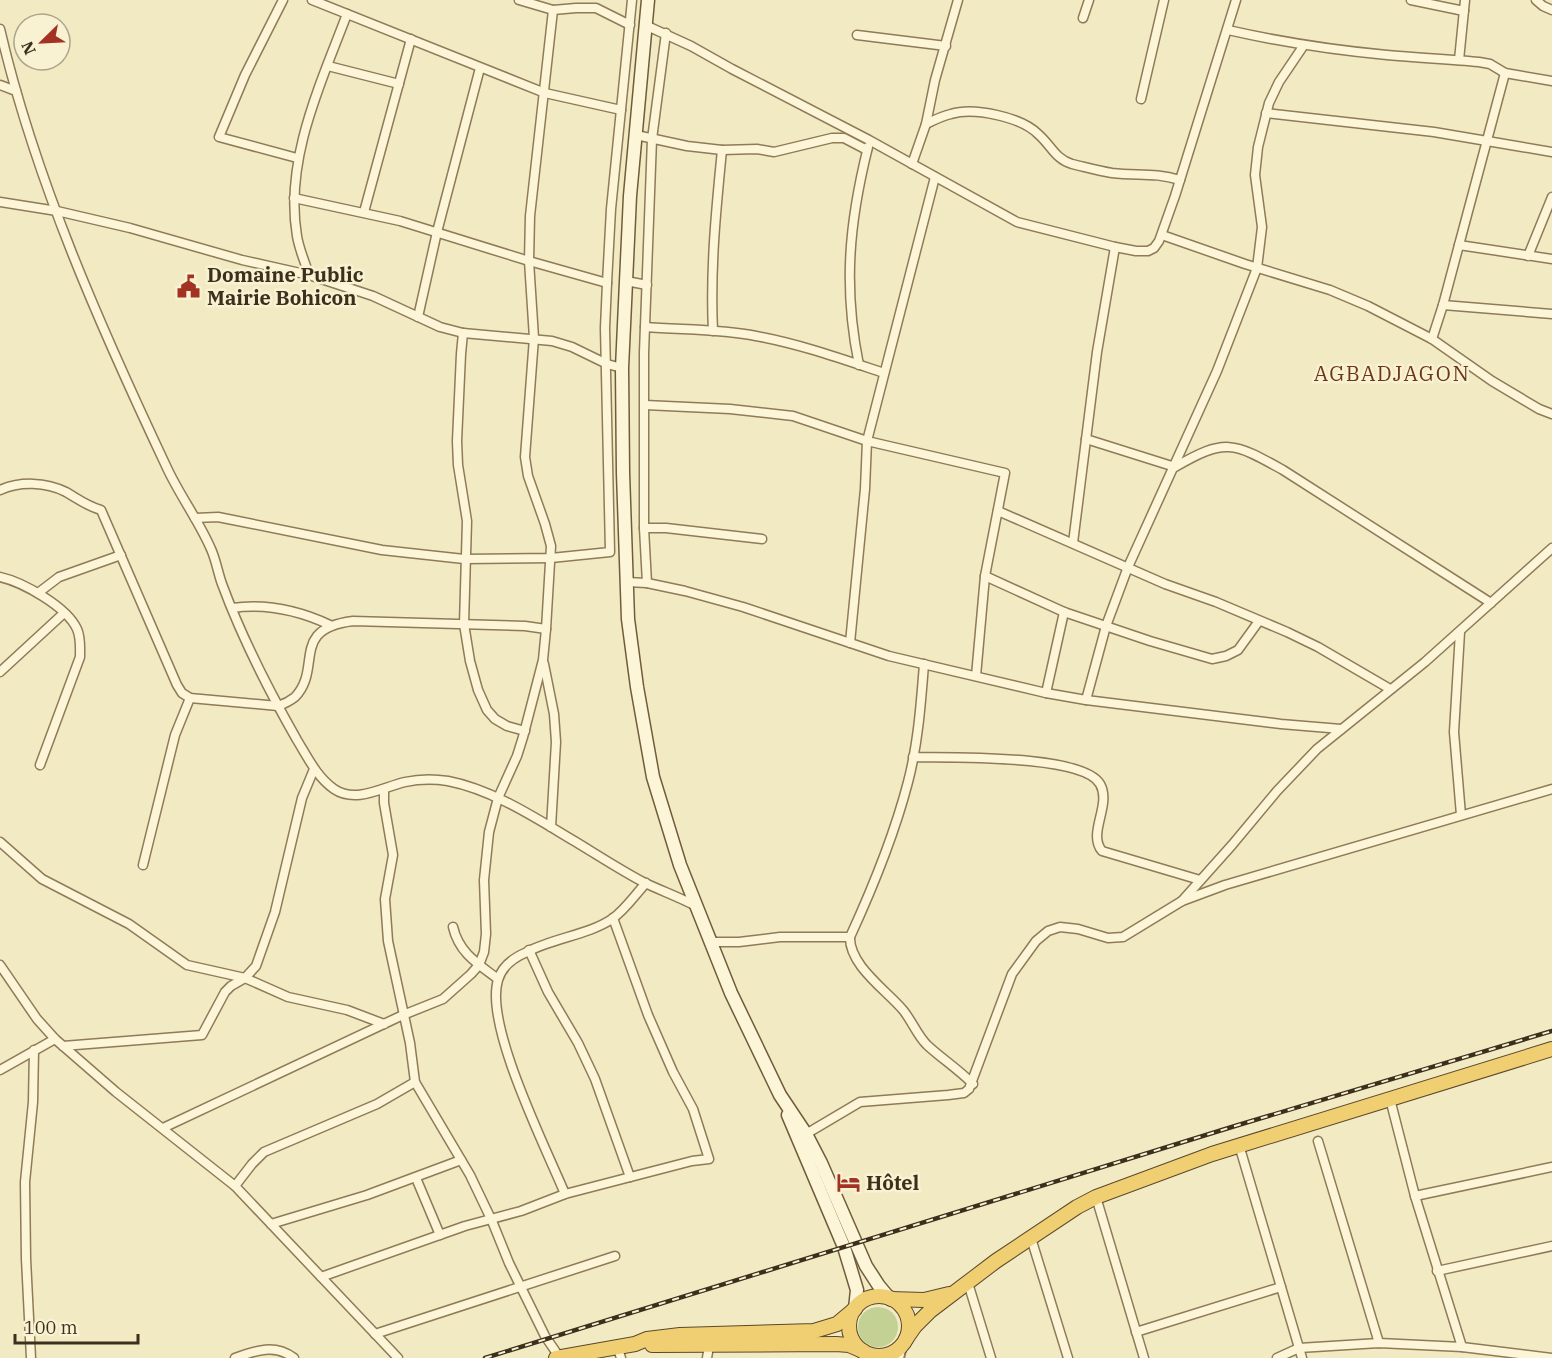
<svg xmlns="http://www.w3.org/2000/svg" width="1552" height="1358" viewBox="0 0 1552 1358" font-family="'IBM Plex Serif',serif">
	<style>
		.green { fill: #c3d195 }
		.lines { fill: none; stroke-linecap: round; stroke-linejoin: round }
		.minor-casing { stroke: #8e7b58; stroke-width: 11 }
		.tertiary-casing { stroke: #8e7b58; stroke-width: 14 }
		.secondary-casing { stroke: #705c3b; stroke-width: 15 }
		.trunk-casing { stroke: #5b482c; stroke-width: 16 }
		.minor { stroke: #fcf5d7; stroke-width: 8 }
		.tertiary { stroke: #fcf5d7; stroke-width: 10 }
		.secondary { stroke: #fcf5d7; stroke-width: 12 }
		.trunk { stroke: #f0ce72; stroke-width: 14 }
		.rail-casing { stroke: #3c301d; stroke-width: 4.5 }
		.rail { stroke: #f8f2d3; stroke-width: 2; stroke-dasharray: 7; stroke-linecap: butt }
		.labels { text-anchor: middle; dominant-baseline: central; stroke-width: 5; stroke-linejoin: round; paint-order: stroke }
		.poi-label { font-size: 20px; font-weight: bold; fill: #3c301d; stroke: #f8f2d3; text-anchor: start }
		.neighbourhood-label { font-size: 21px; letter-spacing: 1.5px; fill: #6d3519; stroke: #f8f2d3 }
	</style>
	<rect width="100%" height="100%" fill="#f2eac3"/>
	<circle class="green" cx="878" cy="1327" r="20"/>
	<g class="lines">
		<defs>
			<g id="minor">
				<polyline points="283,0 245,75 219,137 297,158"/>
				<polyline points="312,0 545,93 621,110"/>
				<polyline points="519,0 553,10 576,8 596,8 630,25"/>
				<polyline points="1411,0 1464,11"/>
				<polyline points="1536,0 1543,6 1552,10"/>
				<polyline points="1083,18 1089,0"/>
				<polyline points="645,25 691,46 732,69 869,140 1017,222 1115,247 1136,251 1148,251 1154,248 1159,241 1175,196 1236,0"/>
				<path d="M0,29c35,151 101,299 167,439 13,28 32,53 44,81 5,11 7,24 11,35 20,54 47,107 75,156 11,18 20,37 37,49 22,15 49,-2 71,-7 14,-3 30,-3 43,-1 46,9 89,38 128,61 23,14 46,29 69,41 17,8 34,14 51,23"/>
				<path d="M1228,30c53,12 105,20 159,25 31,3 62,4 92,7l11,2 15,9 47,8"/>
				<polyline points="666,33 652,139 644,353 644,528 647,583 685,591 743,607 889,656 1046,693 1086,700 1281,724 1341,729"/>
				<polyline points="857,35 946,46"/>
				<polyline points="1459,60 1465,0"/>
				<polyline points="328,66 399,84"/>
				<polyline points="0,85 16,91"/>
				<polyline points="1141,99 1164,0"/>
				<polyline points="1266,113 1434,132 1552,152"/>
				<path d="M926,124c8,-4 16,-8 25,-10 23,-7 70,3 87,20 13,11 17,25 34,30 13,3 27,7 40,9 26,3 42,-1 68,7"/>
				<polyline points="636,135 687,146 722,150 757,149 774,152 832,138 844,138 867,150"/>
				<polyline points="912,164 926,124 935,80 958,0"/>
				<polyline points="294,198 400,221 529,261 607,283"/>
				<polyline points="0,202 57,211 130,228 242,260 309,275 373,296 440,327 463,333 552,341 572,347 607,364 622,368"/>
				<polyline points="364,212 411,39"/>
				<polyline points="1162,235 1245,264 1330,290 1368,306 1432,339 1492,381 1539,409 1552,414"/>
				<polyline points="1459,245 1505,73"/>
				<polyline points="1528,256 1552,197"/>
				<path d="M309,275c-4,-13 -10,-26 -12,-39 -13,-76 24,-153 50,-222"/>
				<polyline points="626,281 647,285"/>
				<polyline points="1443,305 1552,314"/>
				<polyline points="418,317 437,232 480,68"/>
				<path d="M645,327c37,3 75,2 111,9 44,8 86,23 128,37"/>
				<path d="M713,331c-3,-61 3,-121 9,-181"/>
				<polyline points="463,333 461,354 457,441 458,465 467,521 464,624 470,661 478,690 487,710 495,719 507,726 525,731"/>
				<polyline points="1432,339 1443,305 1459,245 1552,259"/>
				<path d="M859,365c-16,-78 -10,-142 9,-218"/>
				<polyline points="645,405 730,409 793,416 867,441 1005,473 985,576 976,676"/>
				<path d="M1086,439l89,28c50,-29 58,-25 108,3l208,133"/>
				<path d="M0,490c20,-9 46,-8 66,2 12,7 21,14 35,18l76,175 5,8 8,5 88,8c6,-2 12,-5 17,-9 28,-29 -6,-68 58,-76l172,5 21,3"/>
				<polyline points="998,511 1165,584 1216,602 1287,632 1318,647 1390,689"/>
				<polyline points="195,518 218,517 382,550 464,559 551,558 610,552 605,328 607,283 611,209 632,0"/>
				<polyline points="644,528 666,528 762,539"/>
				<polyline points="1073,543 1097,352 1115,247"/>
				<polyline points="985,576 1064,612 1150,641 1212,659 1226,656 1238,650 1259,621"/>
				<path d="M0,577c23,5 67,30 77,52 4,9 3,19 3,28l-40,108"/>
				<polyline points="626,582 647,583"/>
				<polyline points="38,593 59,577 121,555"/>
				<path d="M232,608c35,-5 66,2 98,17"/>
				<polyline points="1460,632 1454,732 1461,815"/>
				<polyline points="850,643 865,489 867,441 935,177"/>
				<polyline points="544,664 554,714 556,742 551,827"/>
				<path d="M924,664c-3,39 -6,80 -16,118 -14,54 -35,105 -58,155 -1,28 36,53 53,73 9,11 14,25 24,35 14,13 31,24 46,39"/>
				<polyline points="0,672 64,613"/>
				<polyline points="1046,693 1064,612"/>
				<polyline points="1086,700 1106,626 1128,567 1217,371 1257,268 1262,227 1255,175 1258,147 1269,103 1279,82 1304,45"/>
				<path d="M913,757c34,1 170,-3 187,27 12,21 -13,49 2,67l98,29"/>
				<polyline points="384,789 384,803 393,855 385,899 388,941 410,1043 415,1082 470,1175 492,1221 509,1263 545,1336 560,1358"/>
				<polyline points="0,842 42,879 129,924 187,965 245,978 288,997 347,1010 384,1024"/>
				<polyline points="143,865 175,735 190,698"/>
				<polyline points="1182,901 1232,845 1277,791 1317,749 1425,662 1552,548"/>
				<path d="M453,927c6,26 25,37 45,52"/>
				<polyline points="709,942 739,942 780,937 850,937"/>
				<polyline points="529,950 548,992 578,1043 595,1079 630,1177"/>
				<polyline points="0,965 37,1019 55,1039 116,1092 235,1186 398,1358"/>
				<polyline points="63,1046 202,1035 225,992 231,986 245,978 256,966 275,912 302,798 314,769"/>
				<polyline points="0,1070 55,1039"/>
				<polyline points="1390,1099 1415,1196 1462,1347"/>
				<polyline points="163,1128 403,1015 443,999 471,974 479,965 484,952 486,934 484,880 489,832 498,798 517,756 523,737 543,660 546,629 551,546 545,524 528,476 525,457 534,338 529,261 530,216 553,10"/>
				<polyline points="806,1134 860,1102 948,1095 964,1093 969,1089 1012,974 1036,941 1048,931 1060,927 1078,929 1108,938 1123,937 1182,901 1225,885 1552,789"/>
				<polyline points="1318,1141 1379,1343"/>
				<polyline points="1239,1145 1302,1358"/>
				<polyline points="416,1178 440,1235"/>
				<polyline points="235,1186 252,1164 264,1152 377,1104 415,1082"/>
				<path d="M565,1194c-19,-46 -81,-169 -67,-214 4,-14 17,-23 29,-28 26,-14 61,-17 85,-33 13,-9 23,-24 34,-36"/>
				<polyline points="1415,1196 1552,1167"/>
				<polyline points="1096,1197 1144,1358"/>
				<polyline points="271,1224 367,1195 461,1160"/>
				<polyline points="1031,1238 1068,1358"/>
				<polyline points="1437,1271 1552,1246"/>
				<polyline points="321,1277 465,1226 521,1211 565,1194 692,1161 709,1159 693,1109 673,1072 648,1015 613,918"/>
				<polyline points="968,1283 991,1358"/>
				<polyline points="1136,1332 1281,1287"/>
				<polyline points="375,1334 615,1256"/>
				<polyline points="617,1346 621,1358"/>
				<polyline points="31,1358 26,1259 25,1182 33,1102 34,1050"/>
				<path d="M235,1358c22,-8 40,-14 59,0"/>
				<polyline points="707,1358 709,1346"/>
				<polyline points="1277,1358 1299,1348 1379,1343 1462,1347 1552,1358"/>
			</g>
			<g id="tertiary">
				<polyline points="870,1354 872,1358"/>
				<polyline points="898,1358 901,1346"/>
			</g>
			<g id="secondary">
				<polyline points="648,0 630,196 622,368 623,473 628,619 637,687 653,777 680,865 731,993 780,1095 806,1134 821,1163 866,1266 879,1286 890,1299"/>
				<polyline points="788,1115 844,1247 857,1290 855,1309"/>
			</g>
			<g id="trunk">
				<circle cx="879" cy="1326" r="30"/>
				<polyline points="891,1299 924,1300 949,1294"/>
				<polyline points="906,1339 915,1326 930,1311 996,1261 1077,1207 1096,1197 1212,1154 1552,1049"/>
				<polyline points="652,1345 836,1344 849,1345 863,1351"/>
				<polyline points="556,1358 635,1344 647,1339 680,1335 814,1331 837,1324 855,1309"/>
			</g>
		</defs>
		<use href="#minor" class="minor-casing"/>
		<use href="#tertiary" class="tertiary-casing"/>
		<use href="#secondary" class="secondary-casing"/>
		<use href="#trunk" class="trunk-casing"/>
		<use href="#minor" class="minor"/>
		<use href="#tertiary" class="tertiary"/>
		<use href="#secondary" class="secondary"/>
		<use href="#trunk" class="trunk"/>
		<defs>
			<polyline id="rail" points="485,1358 1235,1126 1552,1031"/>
		</defs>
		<use href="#rail" class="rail-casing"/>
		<use href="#rail" class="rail"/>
	</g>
	<defs>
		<symbol id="civic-bare" viewBox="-9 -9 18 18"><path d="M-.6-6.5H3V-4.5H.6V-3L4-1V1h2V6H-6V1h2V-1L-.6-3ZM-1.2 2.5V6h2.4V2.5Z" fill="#a23222" stroke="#f8f2d3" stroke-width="2.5" paint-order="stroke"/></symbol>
		<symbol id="hotel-bare" viewBox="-9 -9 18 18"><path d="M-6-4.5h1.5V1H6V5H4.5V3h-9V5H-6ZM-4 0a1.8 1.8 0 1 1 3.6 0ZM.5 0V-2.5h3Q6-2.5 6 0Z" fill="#a23222" stroke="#f8f2d3" stroke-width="2.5" paint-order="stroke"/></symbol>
	</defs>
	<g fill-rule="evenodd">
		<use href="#civic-bare" x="172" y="270" width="33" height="33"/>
		<use href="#hotel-bare" x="832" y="1166" width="33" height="33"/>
	</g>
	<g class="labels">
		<g class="poi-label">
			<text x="207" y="274">Domaine Public<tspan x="207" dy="23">Mairie Bohicon</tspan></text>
			<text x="866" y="1182">Hôtel</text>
		</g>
		<g class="neighbourhood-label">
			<text x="1392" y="373">AGBADJAGON</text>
		</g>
	</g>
	<g transform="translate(42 42) rotate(246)"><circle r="28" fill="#f8f2d3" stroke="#ada48a" stroke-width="1.5"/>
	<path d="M0-4.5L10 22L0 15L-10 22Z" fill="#a23222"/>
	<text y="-9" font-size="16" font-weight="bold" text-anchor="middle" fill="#3c301d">N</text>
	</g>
	<path d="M15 1334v9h123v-9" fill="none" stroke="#3c301d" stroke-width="3"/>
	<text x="24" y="1334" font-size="18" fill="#3c301d" stroke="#f8f2d3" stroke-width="4.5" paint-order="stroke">100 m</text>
</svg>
